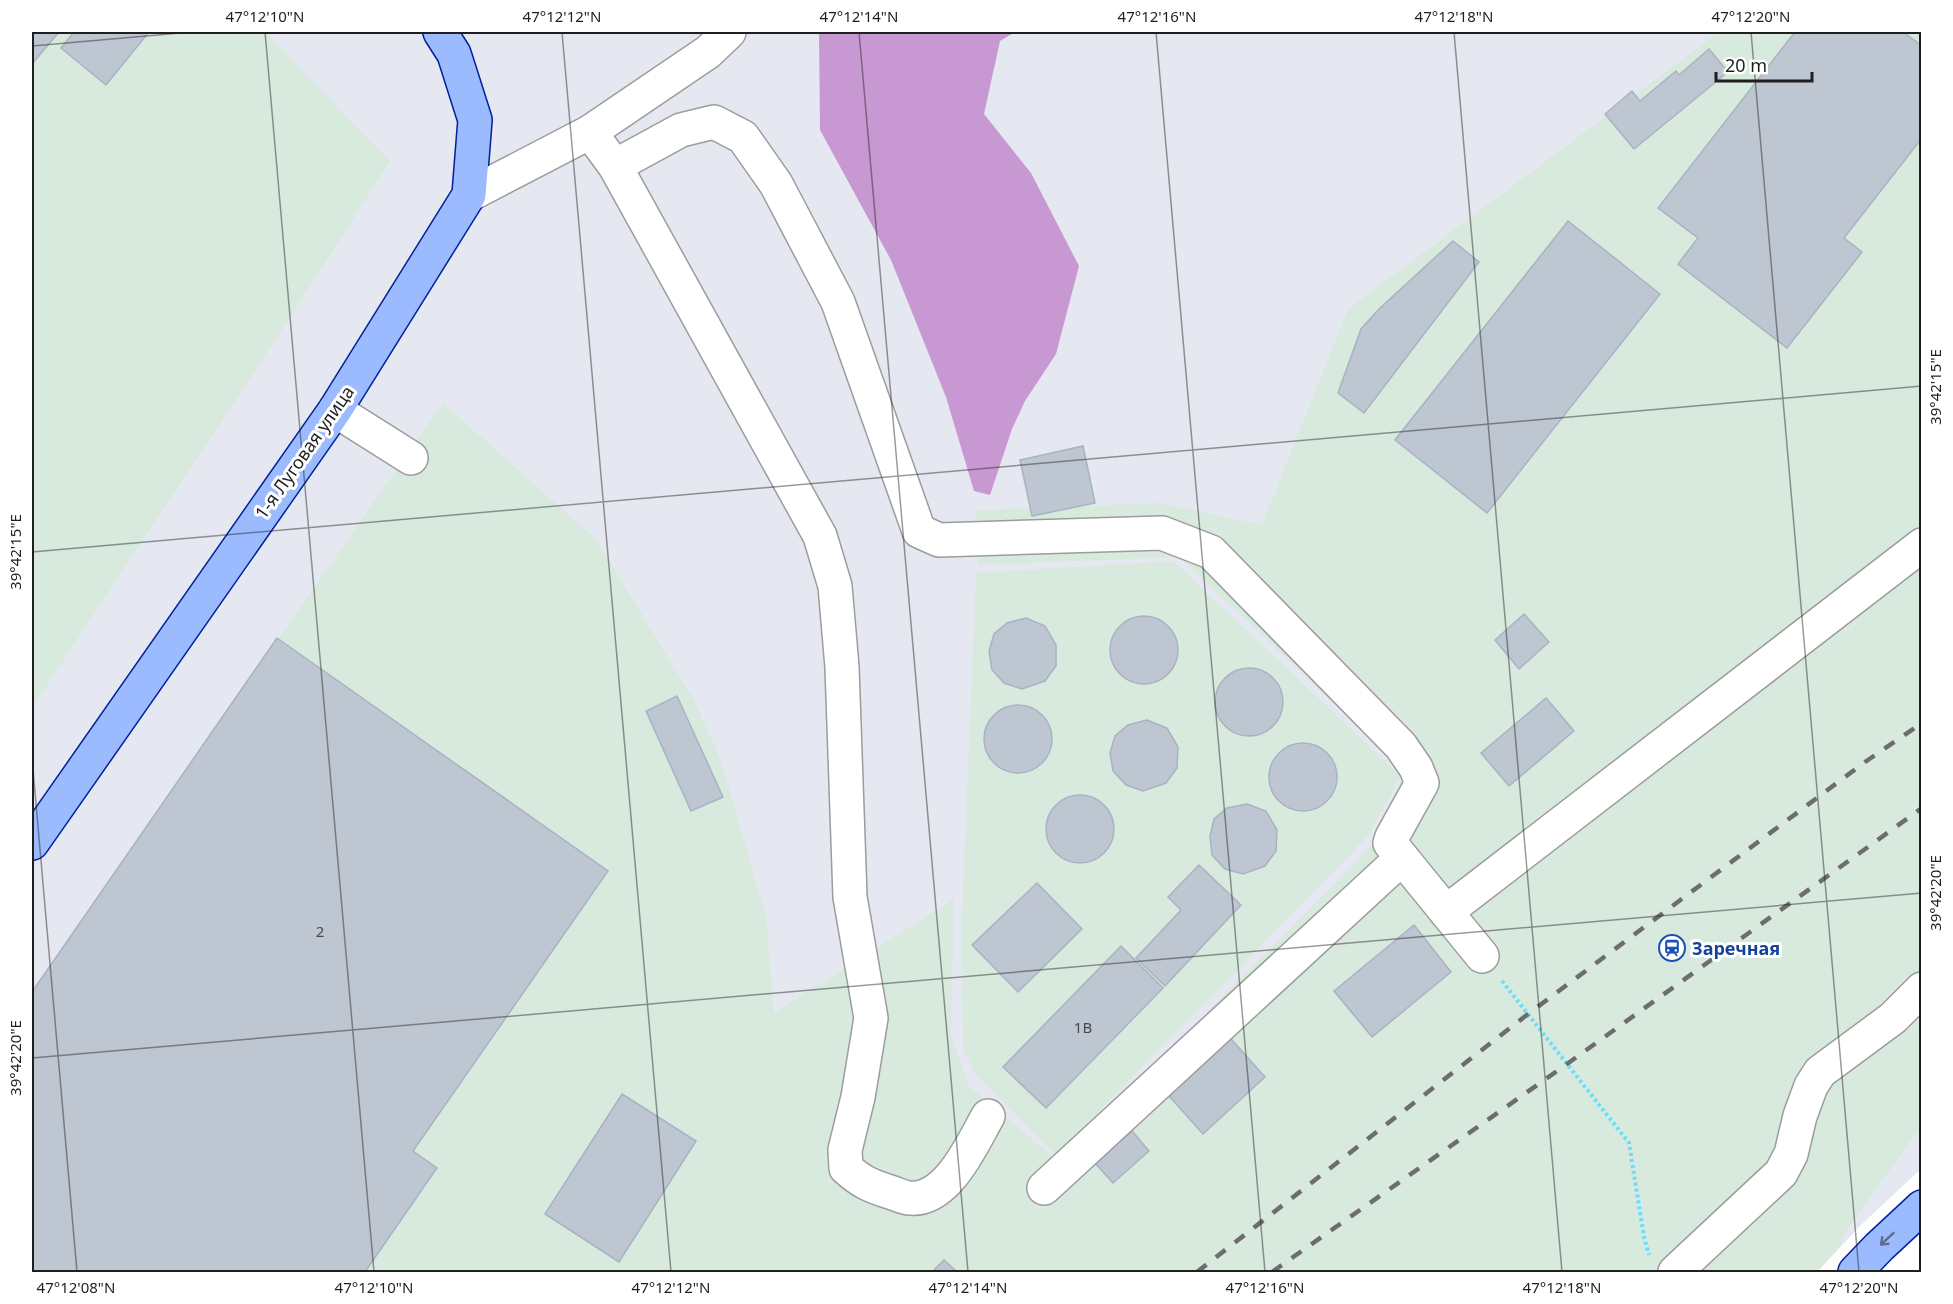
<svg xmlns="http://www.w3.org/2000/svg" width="1953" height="1304" viewBox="0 0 1953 1304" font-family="'Noto Sans',sans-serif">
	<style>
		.industrial { fill: #d7eadd }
		.forest { fill: #c898d2 }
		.pier { fill: #fff }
		.building { fill: #bec6d1; stroke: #a7b3c3; stroke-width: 1.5 }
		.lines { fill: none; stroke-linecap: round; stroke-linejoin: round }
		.minor-casing { stroke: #9c9c9c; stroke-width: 36 }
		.major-casing { stroke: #00219b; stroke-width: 36 }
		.path { stroke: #68ddff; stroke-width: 4; stroke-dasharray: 3 3; stroke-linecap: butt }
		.minor { stroke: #fff; stroke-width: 33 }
		.major { stroke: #9cbbff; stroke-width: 33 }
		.rail { stroke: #6d6d6d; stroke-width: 4.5; stroke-dasharray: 12 12; stroke-linecap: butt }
		.oneway { stroke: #5e6d8f }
		.ticks { fill: none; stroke: #1f1f1f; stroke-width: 1.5; stroke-opacity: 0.45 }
		.labels { text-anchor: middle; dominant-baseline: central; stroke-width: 6; stroke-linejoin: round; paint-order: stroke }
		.number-label { font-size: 15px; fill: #47494c }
		.street-label { font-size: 18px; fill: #1f1f1f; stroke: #fff }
		.transit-label { font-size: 18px; font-weight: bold; fill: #164399; stroke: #fff; text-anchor: start }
		.neatline { fill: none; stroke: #1f1f1f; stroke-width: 2 }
		.ticks-label { font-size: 15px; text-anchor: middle; fill: #1f1f1f }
	</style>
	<rect width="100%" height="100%" fill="#e5e8f1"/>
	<g class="industrial">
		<polygon points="32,32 265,32 390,161 293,313 32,708"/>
		<polygon points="1719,32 1921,32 1921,1126 1844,1234 1833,1272 32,1272 32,992 443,403 596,539 694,700 721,761 766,916 774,1013 954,899 951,1034 969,1086 1059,1162 1376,841 1405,770 1179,557 978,565 976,510 1161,503 1262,525 1348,309"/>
		<polygon points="1173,561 1401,776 1368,836 1056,1155 975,1074 963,1048 961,941 976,573"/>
	</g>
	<polygon class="forest" points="819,32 1015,32 1000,41 984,114 1031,173 1079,266 1056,354 1025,401 1012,429 990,495 974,491 946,397 891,260 820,130"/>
	<polygon class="pier" points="1921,1169 1921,1272 1817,1272 1862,1224"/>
	<g class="building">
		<polygon points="32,32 59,32 32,64"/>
		<polygon points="74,32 149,32 106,85 61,48"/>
		<polygon points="1795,32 1903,32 1922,46 1922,138 1844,238 1862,252 1787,348 1678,264 1698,238 1658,208"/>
		<polygon points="1709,49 1728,72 1634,149 1605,114 1632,91 1640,101 1676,71 1679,75"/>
		<polygon points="1568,221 1660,294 1487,513 1395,440"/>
		<polygon points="1453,241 1479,262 1364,413 1338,393 1361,329 1379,309"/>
		<polygon points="1083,446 1095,503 1032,516 1020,460"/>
		<polygon points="1524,614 1549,642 1519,669 1495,640"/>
		<circle cx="1144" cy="650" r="34"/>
		<polygon points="1026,618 1045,626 1056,645 1056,666 1045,681 1022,689 1004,683 992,670 989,651 994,634 1007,623"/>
		<polygon points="277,638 608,871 413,1151 437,1168 365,1272 32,1272 32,992"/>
		<circle cx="1249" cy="702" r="34"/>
		<polygon points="677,696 723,797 691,811 646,711"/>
		<polygon points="1546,698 1574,731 1509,786 1481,753"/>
		<circle cx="1018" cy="739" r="34"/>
		<polygon points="1147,720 1167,728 1178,747 1177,768 1166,783 1143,791 1126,785 1113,771 1110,753 1115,736 1128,725"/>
		<circle cx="1303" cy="777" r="34"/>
		<circle cx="1080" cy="829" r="34"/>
		<polygon points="1247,804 1266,811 1277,830 1276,851 1265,866 1243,874 1225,869 1212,855 1210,836 1214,819 1227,808"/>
		<polygon points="1199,865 1241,905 1165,986 1136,958 1181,910 1168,897"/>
		<polygon points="1037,883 1082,929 1018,992 972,945"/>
		<polygon points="1414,925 1451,972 1372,1037 1334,991"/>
		<polygon points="1121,946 1163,988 1046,1108 1003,1067"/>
		<polygon points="1223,1030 1265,1077 1203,1134 1161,1087"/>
		<polygon points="622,1094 696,1141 619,1262 545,1214"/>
		<polygon points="1132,1131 1149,1151 1113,1183 1095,1163"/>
		<polygon points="944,1260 957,1272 932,1272"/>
	</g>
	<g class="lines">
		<defs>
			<g id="minor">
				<path d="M590,132l25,34 205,370 15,50 7,81 8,230 21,121 -13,79 -13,53 1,18c15,14 25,18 44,24 6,2 12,5 18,6 39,5 64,-54 80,-82"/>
				<polyline points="615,166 681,130 714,122 743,137 776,184 838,302 919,531 939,540 1162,533 1211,552 1401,746 1416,768 1422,783 1392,837 1390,843 1482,956"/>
				<polyline points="469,195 590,132 708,52 729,32"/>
				<polyline points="335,410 411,458"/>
				<polyline points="1446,912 1922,545"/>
				<polyline points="1044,1188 1402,858"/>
				<polyline points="1675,1272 1781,1173 1791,1154 1800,1116 1811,1086 1820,1072 1893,1018 1922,989"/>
			</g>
			<g id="major">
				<polyline points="32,843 335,410 469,195 475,120 454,54 440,32"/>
				<polyline points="1855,1272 1879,1247 1922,1207"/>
			</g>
		</defs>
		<use href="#minor" class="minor-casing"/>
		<use href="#major" class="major-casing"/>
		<polyline class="path" points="1502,981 1629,1143 1644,1237 1649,1255"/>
		<use href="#minor" class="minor"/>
		<use href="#major" class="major"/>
		<g class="rail">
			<polyline points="1197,1272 1528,1014 1865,762 1922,723"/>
			<polyline points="1272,1272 1567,1064 1922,808"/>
		</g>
	</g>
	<defs><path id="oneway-shaft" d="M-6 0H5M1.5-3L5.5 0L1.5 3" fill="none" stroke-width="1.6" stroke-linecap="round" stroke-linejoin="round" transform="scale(1.5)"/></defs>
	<use class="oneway" href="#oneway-shaft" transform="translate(1887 1239) rotate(137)"/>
	<path class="ticks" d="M265,32l109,1240M562,32l109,1240M859,32l109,1240M1156,32l109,1240M1454,32l108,1240M1751,32l108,1240M32,46l160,-14M32,552l1890,-166M32,758l45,514M32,1058l1890,-165"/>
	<defs>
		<symbol id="station-ring" viewBox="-11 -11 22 22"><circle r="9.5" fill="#fff" stroke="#1a4fb4" stroke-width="1.5"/><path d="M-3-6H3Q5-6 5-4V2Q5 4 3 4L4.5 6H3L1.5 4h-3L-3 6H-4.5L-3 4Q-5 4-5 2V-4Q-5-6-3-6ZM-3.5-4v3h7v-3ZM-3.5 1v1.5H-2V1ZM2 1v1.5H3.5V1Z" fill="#1a4fb4"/></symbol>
	</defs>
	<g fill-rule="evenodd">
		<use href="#station-ring" x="1657" y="933" width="30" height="30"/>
	</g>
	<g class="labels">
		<g class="number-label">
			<text x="320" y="931">2</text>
			<text x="1083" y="1027">1В</text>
		</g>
		<g class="street-label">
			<text transform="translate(304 452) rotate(-55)">1-я Луговая улица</text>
		</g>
		<g class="transit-label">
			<text x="1692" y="948">Заречная</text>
		</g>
	</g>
	<rect width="1953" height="1304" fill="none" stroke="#ffffff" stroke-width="66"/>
	<path d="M1716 72v9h96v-9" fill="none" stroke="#1f1f1f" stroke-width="3"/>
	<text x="1725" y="72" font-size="18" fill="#1f1f1f" stroke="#ffffff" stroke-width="4.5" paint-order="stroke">20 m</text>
	<rect x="33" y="33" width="1887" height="1238" class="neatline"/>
	<g class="ticks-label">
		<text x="265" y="22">47°12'10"N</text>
		<text x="562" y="22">47°12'12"N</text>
		<text x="859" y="22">47°12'14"N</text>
		<text x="1157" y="22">47°12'16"N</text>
		<text x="1454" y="22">47°12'18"N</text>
		<text x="1751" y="22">47°12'20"N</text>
		<text transform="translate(1936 387) rotate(-90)" y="5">39°42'15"E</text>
		<text transform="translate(16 552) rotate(-90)" y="5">39°42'15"E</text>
		<text transform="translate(1936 893) rotate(-90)" y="5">39°42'20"E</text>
		<text transform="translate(16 1058) rotate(-90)" y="5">39°42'20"E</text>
		<text x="76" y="1293">47°12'08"N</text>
		<text x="374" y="1293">47°12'10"N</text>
		<text x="671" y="1293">47°12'12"N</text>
		<text x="968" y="1293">47°12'14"N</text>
		<text x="1265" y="1293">47°12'16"N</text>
		<text x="1562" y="1293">47°12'18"N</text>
		<text x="1859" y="1293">47°12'20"N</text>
	</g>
</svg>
